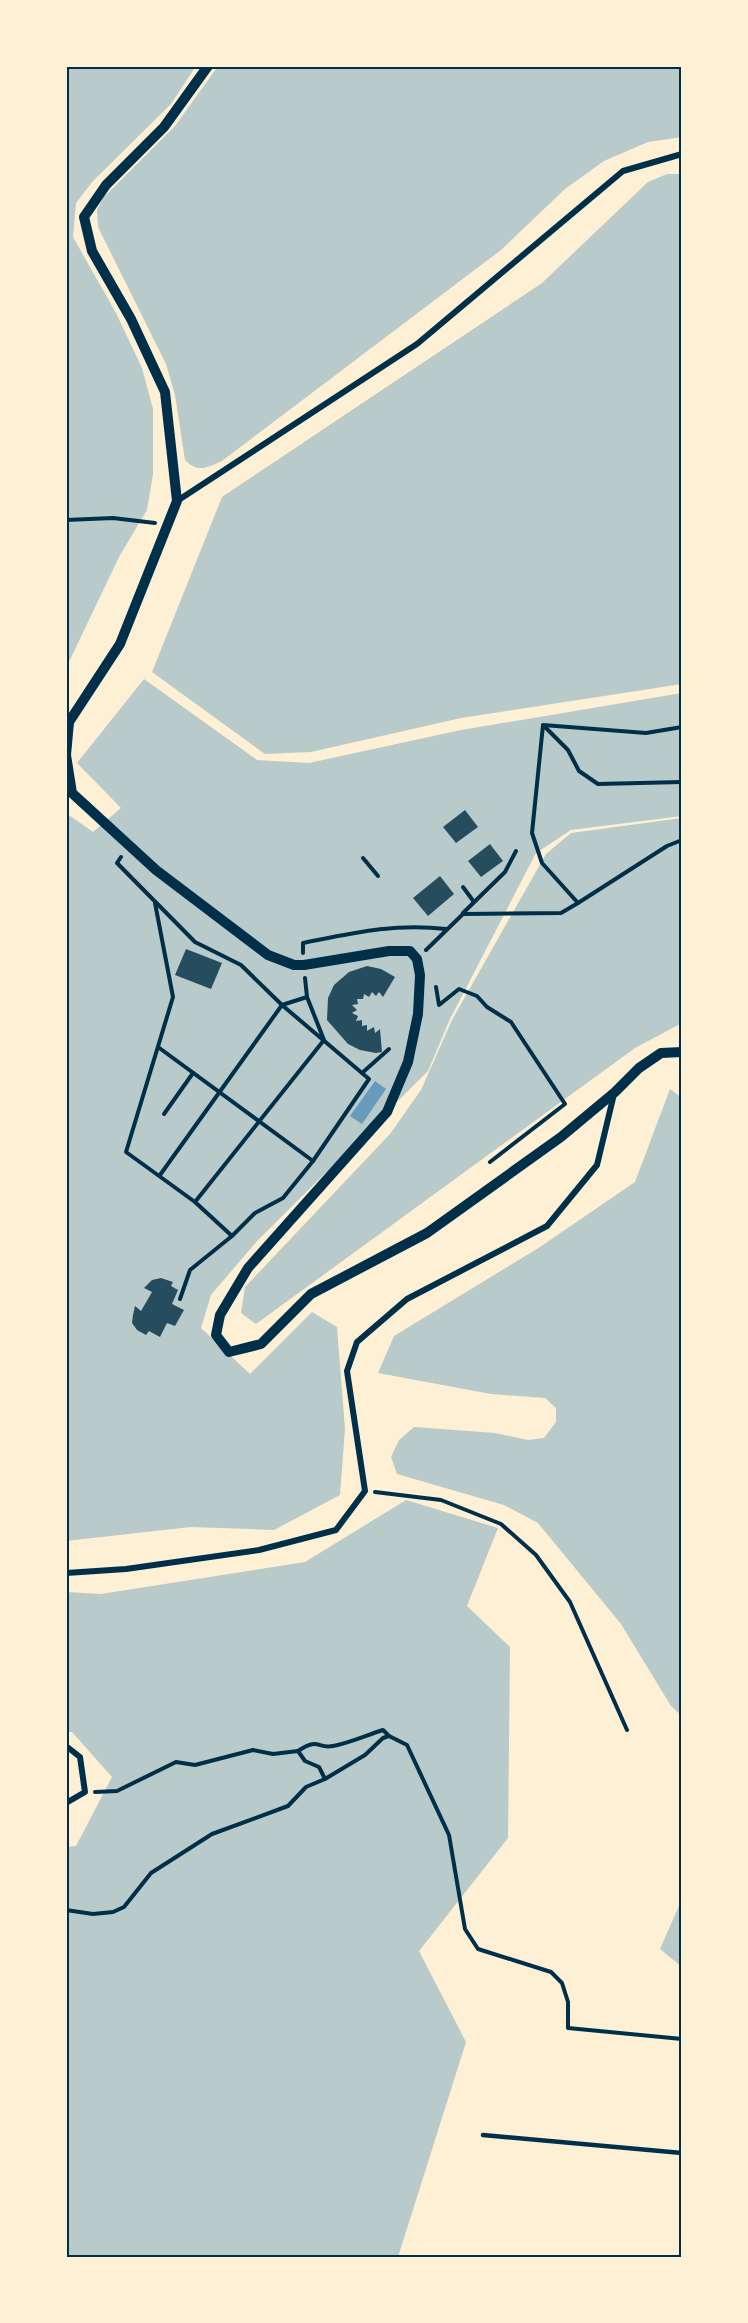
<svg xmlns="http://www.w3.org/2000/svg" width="748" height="2323" viewBox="0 0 748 2323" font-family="'Crimson Pro',serif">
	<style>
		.green { fill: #b9caca }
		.water { fill: #669bbc }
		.building { fill: #264d5e }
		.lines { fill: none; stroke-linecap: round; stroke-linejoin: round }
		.path { stroke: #003049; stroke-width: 4 }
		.service { stroke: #003049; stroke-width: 4.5 }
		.minor { stroke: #003049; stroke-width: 6 }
		.tertiary { stroke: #003049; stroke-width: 10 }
		.neatline { fill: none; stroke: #003049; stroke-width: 2 }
	</style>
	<rect width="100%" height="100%" fill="#fdf0d5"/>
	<g class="green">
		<polygon points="66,66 196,66 171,104 93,181 76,203 73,237 116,313 142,368 153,409 153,474 147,510 120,555 66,668"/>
		<path d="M218,66h464v71l-34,5 -44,19 -39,28 -64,61 -279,211c-16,7 -24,12 -37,-1l-10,-65 -9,-31 -68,-137 -1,-17 7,-13 71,-71z"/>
		<polygon points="667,174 682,174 682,684 461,718 311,752 265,754 152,672 222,497 542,283 648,182"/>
		<polygon points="144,679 257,760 309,763 461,730 682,693 682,816 571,830 536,853 450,1019 428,1071 257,1241 211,1295 201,1328 250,1374 312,1312 337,1327 345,1429 340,1495 274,1530 191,1527 66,1541 66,813 93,832 121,808 77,763"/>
		<polygon points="682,818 682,1023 635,1048 256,1324 241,1313 245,1287 390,1134 421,1090 452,1020 546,854 571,833"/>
		<polygon points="670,1089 682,1098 682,1716 671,1706 621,1624 538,1523 504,1505 397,1474 391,1457 399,1440 414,1427 495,1433 528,1440 544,1438 556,1422 556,1408 545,1398 491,1394 378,1373 394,1336 540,1247 635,1182"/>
		<polygon points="406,1500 498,1528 467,1606 510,1647 508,1838 419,1951 466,2042 398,2257 66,2257 66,1847 76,1846 112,1777 72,1732 66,1732 66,1592 101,1594 305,1562"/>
		<polygon points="682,1899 682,1967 660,1949"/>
	</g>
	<polygon class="water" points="375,1081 386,1089 362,1124 350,1116"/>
	<g class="building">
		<polygon points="465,810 478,827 456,843 443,827"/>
		<polygon points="490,844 503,861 481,877 468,861"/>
		<polygon points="440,876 454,894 428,916 413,898"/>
		<polygon points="186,949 222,963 211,989 175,975"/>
		<polygon points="367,966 381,969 395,977 383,997 379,992 376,996 372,992 369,997 364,994 363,999 357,999 358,1004 352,1005 357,1010 352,1013 358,1016 356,1021 362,1020 362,1026 367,1025 367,1031 374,1027 375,1033 380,1029 382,1052 376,1053 360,1050 348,1044 327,1020 328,998 334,985 349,972"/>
		<polygon points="161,1278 173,1282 171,1286 178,1290 172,1304 184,1310 175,1326 167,1323 160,1337 149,1331 146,1335 137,1330 132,1323 133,1315 135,1306 141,1311 152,1292 144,1288 152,1280"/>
	</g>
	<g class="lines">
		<g class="path">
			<polyline points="66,520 113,518 155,523"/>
			<polyline points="544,726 568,750 579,771 598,784 682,782"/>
			<polyline points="121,857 117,863 195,942 241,965 282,1005 369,1079 313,1161 283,1198 255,1213 232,1236 190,1270 180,1299"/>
			<polyline points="363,858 378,876"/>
			<polyline points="463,887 474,902"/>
			<polyline points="155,903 173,997 126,1152 195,1202 232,1236"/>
			<polyline points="578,903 667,846 682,840"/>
			<polyline points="463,913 505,872 516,851"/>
			<polyline points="426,950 463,914 561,913 578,903 542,863 532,833 543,725 646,733 682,727"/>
			<path d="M303,953v-10c50,-10 91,-20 143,-14"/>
			<polyline points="436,987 439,1005 459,989 477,996 487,1007 511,1022 565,1104 490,1162"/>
			<polyline points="158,1047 313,1161"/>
			<polyline points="362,1073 389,1049"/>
			<polyline points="164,1114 193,1073"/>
			<polyline points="160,1175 282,1005 307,997 305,978"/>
			<polyline points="195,1202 324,1040 307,997"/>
			<polyline points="375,1492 441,1500 501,1524 536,1555 570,1602 627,1730"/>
			<path d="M298,1751c21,-14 19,-2 35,-5 17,-3 34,-11 50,-16l6,6"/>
			<polyline points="95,1792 117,1791 176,1762 195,1765 253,1750 273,1754 298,1751 305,1761 319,1767 325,1779"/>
			<polyline points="66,1910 93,1914 113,1912 124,1907 151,1873 212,1834 288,1806 306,1787 325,1779 365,1755 383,1738 389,1736 407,1745 449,1835 465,1929 478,1949 551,1972 562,1983 568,2002 568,2028 682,2039"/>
		</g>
		<polyline class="service" points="483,2135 682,2153"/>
		<g class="minor">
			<polyline points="177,501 417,344 623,171 682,154"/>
			<polyline points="66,1573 126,1569 259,1550 336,1530 365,1491 347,1371 357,1342 407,1299 547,1226 597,1165 614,1094"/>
			<polyline points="66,1746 80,1757 85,1792 66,1803"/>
		</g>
		<g class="tertiary">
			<polyline points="66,755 72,793 156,870 268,955 294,965 304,965 389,951 410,951 417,959 420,975 418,1014 408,1062 387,1112 248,1268 220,1315 216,1335 229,1352 261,1344 311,1294 427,1233 561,1137 615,1092 639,1068 661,1053 682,1052"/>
			<polyline points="66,755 69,722 120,644 177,501 165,392 131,319 92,251 84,217 106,185 164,127 208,66"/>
		</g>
	</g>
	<rect width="748" height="2323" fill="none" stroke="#fdf0d5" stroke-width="135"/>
	<rect x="68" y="68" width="612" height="2188" class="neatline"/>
</svg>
